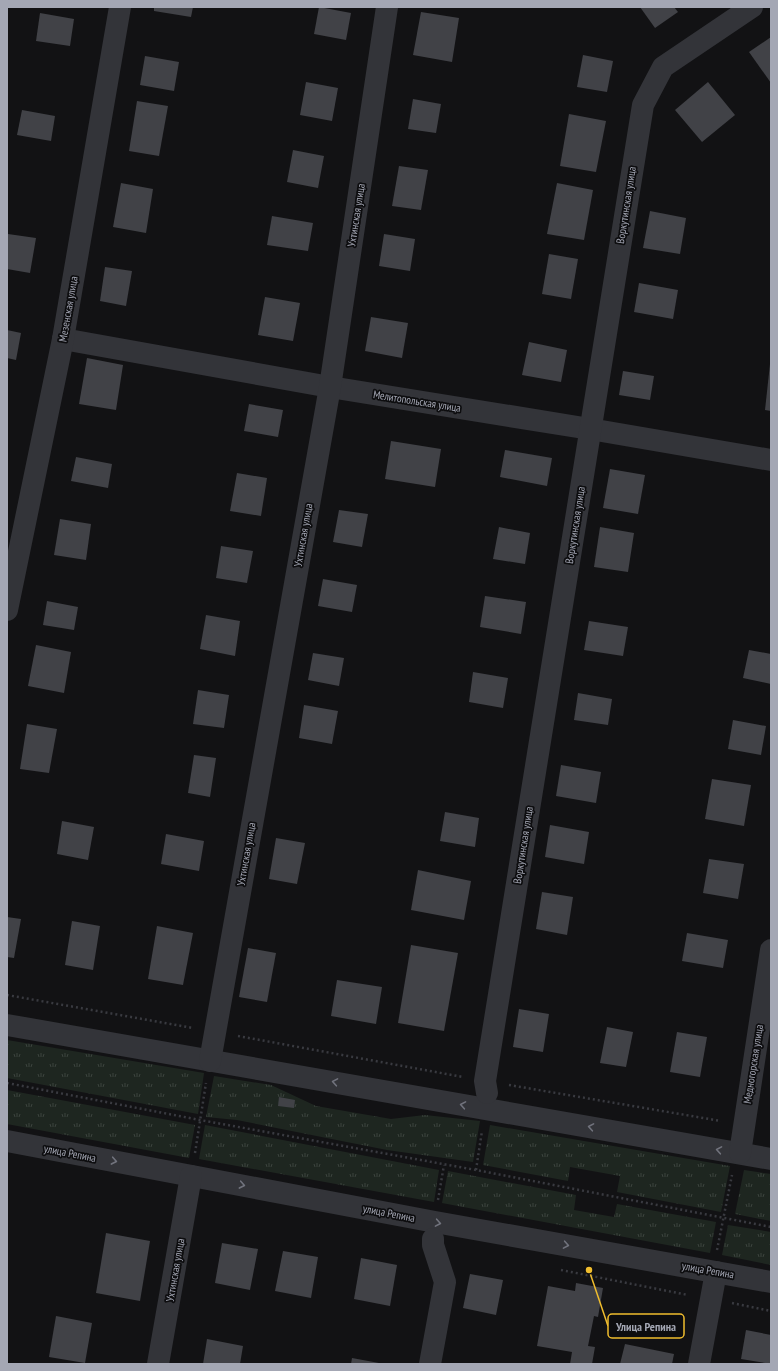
<svg xmlns="http://www.w3.org/2000/svg" width="778" height="1371" viewBox="0 0 778 1371" font-family="'PT Sans Narrow',sans-serif">
	<style>
		.grass { fill: url(#grass-tufts) }
		.building { fill: #414247 }
		.lines { fill: none; stroke-linecap: round; stroke-linejoin: round }
		.path { stroke: #393a40; stroke-width: 2.5; stroke-dasharray: 2 3; stroke-linecap: butt }
		.minor { stroke: #333439; stroke-width: 22 }
		.oneway { stroke: #71737d }
		.labels { text-anchor: middle; dominant-baseline: central; stroke-width: 3.5; stroke-linejoin: round; paint-order: stroke }
		.street-label { font-size: 11px; fill: #a4a7b4; stroke: #0d0d0f }
		.leader { fill: none; stroke: #f0bd2e; stroke-width: 1.5 }
		.callout-dot { fill: #f0bd2e; stroke: #0d0d0f; stroke-width: 1.5 }
		.callout { fill: #0d0d0f; stroke: #f0bd2e; stroke-width: 1.5 }
		.callout-label { font-size: 12px; text-anchor: middle; font-weight: bold; fill: #a4a7b4 }
	</style>
	<defs>
		<pattern id="grass-tufts" width="24" height="20" patternUnits="userSpaceOnUse"><rect width="24" height="20" fill="#1e2620"/><path d="M3 7l-1-3M5 7V3M7 7l1-3M15 17l-1-3M17 17v-4M19 17l1-3" fill="none" stroke="#3c433e"/></pattern>
	</defs>
	<rect width="100%" height="100%" fill="#121214"/>
	<g class="grass">
		<polygon points="7,1040 204,1073 198,1114 7,1078"/>
		<polygon points="214,1076 271,1085 316,1106 391,1119 425,1115 480,1121 473,1162 387,1150 237,1120 206,1117"/>
		<polygon points="7,1090 195,1125 189,1158 7,1124"/>
		<polygon points="205,1125 439,1170 434,1202 199,1159"/>
		<polygon points="490,1125 730,1166 721,1212 617,1192 620,1176 570,1167 568,1181 483,1165"/>
		<polygon points="744,1170 771,1174 771,1221 735,1214"/>
		<polygon points="448,1171 576,1195 574,1210 614,1217 617,1204 716,1222 710,1253 442,1203"/>
		<polygon points="728,1225 771,1232 771,1265 722,1255"/>
	</g>
	<g class="building">
		<polygon points="154,7 193,7 191,17 154,11"/>
		<polygon points="319,7 351,13 346,40 314,34"/>
		<polygon points="640,7 674,7 678,12 655,28"/>
		<polygon points="421,12 459,18 452,62 413,55"/>
		<polygon points="40,13 74,19 70,46 36,41"/>
		<polygon points="771,37 771,83 749,52"/>
		<polygon points="583,55 613,61 607,92 577,87"/>
		<polygon points="145,56 179,62 174,91 140,85"/>
		<polygon points="306,82 338,88 332,121 300,115"/>
		<polygon points="708,82 735,115 702,142 675,110"/>
		<polygon points="413,99 441,104 436,133 408,129"/>
		<polygon points="137,101 168,106 159,156 129,151"/>
		<polygon points="22,110 55,116 51,141 17,135"/>
		<polygon points="569,114 606,121 596,172 560,166"/>
		<polygon points="293,150 324,156 318,188 287,182"/>
		<polygon points="399,166 428,170 421,210 392,206"/>
		<polygon points="121,183 153,189 146,233 113,227"/>
		<polygon points="557,183 593,190 584,240 547,234"/>
		<polygon points="650,211 686,218 680,254 643,248"/>
		<polygon points="272,216 313,223 308,251 267,245"/>
		<polygon points="8,234 36,238 30,273 7,269"/>
		<polygon points="384,234 415,239 410,271 379,266"/>
		<polygon points="549,254 578,259 571,299 542,294"/>
		<polygon points="105,267 132,271 126,306 100,301"/>
		<polygon points="639,283 678,290 673,319 634,312"/>
		<polygon points="265,297 300,303 293,341 258,335"/>
		<polygon points="371,317 408,323 402,358 365,351"/>
		<polygon points="7,330 21,333 16,360 7,358"/>
		<polygon points="529,342 567,350 561,382 522,375"/>
		<polygon points="87,358 123,365 116,410 79,404"/>
		<polygon points="770,364 771,364 771,411 765,410"/>
		<polygon points="623,371 654,376 650,400 619,395"/>
		<polygon points="249,404 283,410 278,437 244,431"/>
		<polygon points="391,441 441,449 435,487 385,479"/>
		<polygon points="505,450 552,458 547,486 500,477"/>
		<polygon points="76,457 112,464 108,488 71,481"/>
		<polygon points="610,469 645,475 638,514 603,508"/>
		<polygon points="237,473 267,478 261,516 230,511"/>
		<polygon points="339,510 368,514 362,547 333,542"/>
		<polygon points="60,519 91,524 86,560 54,555"/>
		<polygon points="499,527 530,533 525,564 493,559"/>
		<polygon points="600,527 634,533 628,572 594,567"/>
		<polygon points="221,546 253,551 247,583 216,578"/>
		<polygon points="323,579 357,585 352,612 318,606"/>
		<polygon points="485,596 526,602 521,634 480,627"/>
		<polygon points="47,601 78,607 74,630 43,625"/>
		<polygon points="206,615 240,621 235,656 200,649"/>
		<polygon points="589,621 628,627 623,656 584,650"/>
		<polygon points="36,645 71,652 64,693 28,686"/>
		<polygon points="749,650 771,654 771,684 743,678"/>
		<polygon points="313,653 344,658 339,686 308,680"/>
		<polygon points="473,672 508,678 503,708 469,702"/>
		<polygon points="198,690 229,695 224,728 193,724"/>
		<polygon points="578,693 612,699 608,725 574,720"/>
		<polygon points="304,705 338,711 332,744 299,738"/>
		<polygon points="733,720 766,726 761,755 728,749"/>
		<polygon points="27,724 57,729 49,773 20,769"/>
		<polygon points="194,755 216,758 210,797 188,793"/>
		<polygon points="561,765 601,772 596,803 556,796"/>
		<polygon points="712,779 751,785 744,826 705,819"/>
		<polygon points="445,812 479,818 475,847 440,841"/>
		<polygon points="62,821 94,827 88,860 57,854"/>
		<polygon points="550,825 589,832 584,864 545,857"/>
		<polygon points="166,834 204,841 199,871 161,864"/>
		<polygon points="276,838 305,843 297,884 269,879"/>
		<polygon points="709,859 744,864 738,899 703,893"/>
		<polygon points="418,870 471,881 464,920 411,910"/>
		<polygon points="542,892 573,897 567,935 536,929"/>
		<polygon points="7,917 21,919 14,958 7,957"/>
		<polygon points="72,921 100,926 93,970 65,965"/>
		<polygon points="157,926 193,933 183,985 148,979"/>
		<polygon points="687,933 728,940 723,968 682,961"/>
		<polygon points="411,945 458,953 444,1031 398,1023"/>
		<polygon points="248,948 276,953 267,1002 239,997"/>
		<polygon points="337,980 382,987 376,1024 331,1016"/>
		<polygon points="519,1009 549,1014 543,1052 513,1047"/>
		<polygon points="607,1027 633,1032 626,1067 600,1063"/>
		<polygon points="677,1032 707,1037 700,1077 670,1072"/>
		<polygon points="279,1097 295,1100 294,1108 278,1106"/>
		<polygon points="106,1233 150,1241 140,1301 96,1293"/>
		<polygon points="222,1243 258,1249 250,1290 215,1283"/>
		<polygon points="283,1251 318,1257 311,1298 275,1291"/>
		<polygon points="361,1258 397,1265 390,1306 354,1299"/>
		<polygon points="470,1274 503,1280 496,1315 463,1308"/>
		<polygon points="576,1283 603,1288 598,1317 594,1316 588,1346 595,1347 592,1364 570,1364 572,1352 537,1346 548,1286 575,1291"/>
		<polygon points="56,1316 92,1323 85,1363 49,1357"/>
		<polygon points="746,1330 771,1335 771,1364 741,1359"/>
		<polygon points="207,1339 243,1346 240,1364 203,1364"/>
		<polygon points="625,1344 674,1354 672,1364 620,1364"/>
		<polygon points="352,1358 379,1363 379,1364 351,1364"/>
	</g>
	<g class="lines">
		<g class="path">
			<polyline points="7,995 193,1028"/>
			<polyline points="238,1036 463,1077"/>
			<polyline points="7,1083 200,1120 476,1170 771,1227"/>
			<polyline points="509,1085 721,1121"/>
			<polyline points="195,1153 206,1083"/>
			<polyline points="476,1170 482,1131"/>
			<polyline points="438,1200 444,1165"/>
			<polyline points="717,1250 732,1175"/>
			<polyline points="561,1270 688,1295"/>
			<polyline points="732,1303 771,1311"/>
		</g>
		<g class="minor">
			<polyline points="63,339 330,387 590,429 771,460"/>
			<polyline points="7,610 63,339 120,7"/>
			<polyline points="7,1025 771,1159"/>
			<polyline points="210,1061 330,387 387,7"/>
			<polyline points="487,1093 485,1081 643,105 663,67 752,7"/>
			<polyline points="7,1141 435,1222 771,1282"/>
			<polyline points="740,1153 771,950"/>
			<polyline points="158,1364 191,1176"/>
			<polyline points="430,1364 445,1282 433,1245 433,1239"/>
			<polyline points="699,1364 716,1272"/>
		</g>
	</g>
	<defs><path id="oneway-chevron" d="M-2-3.5L2.5 0L-2 3.5" fill="none" stroke-width="1.6" stroke-linecap="round" stroke-linejoin="round"/></defs>
	<g class="oneway">
		<use href="#oneway-chevron" transform="translate(335 1082) rotate(-170)"/>
		<use href="#oneway-chevron" transform="translate(463 1105) rotate(-170)"/>
		<use href="#oneway-chevron" transform="translate(591 1127) rotate(-170)"/>
		<use href="#oneway-chevron" transform="translate(719 1150) rotate(-170)"/>
		<use href="#oneway-chevron" transform="translate(114 1161) rotate(11)"/>
		<use href="#oneway-chevron" transform="translate(242 1185) rotate(11)"/>
		<use href="#oneway-chevron" transform="translate(438 1223) rotate(10)"/>
		<use href="#oneway-chevron" transform="translate(566 1245) rotate(10)"/>
	</g>
	<g class="labels">
		<g class="street-label">
			<text transform="translate(626 205) rotate(-81)">Воркутинская улица</text>
			<text transform="translate(356 215) rotate(-81)">Ухтинская улица</text>
			<text transform="translate(68 309) rotate(-80)">Мезенская улица</text>
			<text transform="translate(417 401) rotate(9)">Мелитопольская улица</text>
			<text transform="translate(575 525) rotate(-81)">Воркутинская улица</text>
			<text transform="translate(303 535) rotate(-80)">Ухтинская улица</text>
			<text transform="translate(523 845) rotate(-81)">Воркутинская улица</text>
			<text transform="translate(246 854) rotate(-80)">Ухтинская улица</text>
			<text transform="translate(753 1064) rotate(-81)">Медногорская улица</text>
			<text transform="translate(70 1153) rotate(11)">улица Репина</text>
			<text transform="translate(389 1213) rotate(11)">улица Репина</text>
			<text transform="translate(175 1270) rotate(-80)">Ухтинская улица</text>
			<text transform="translate(708 1270) rotate(10)">улица Репина</text>
		</g>
	</g>
	<path class="leader" d="M589 1270L608 1326"/>
	<circle class="callout-dot" cx="589" cy="1270" r="4"/>
	<rect class="callout" x="608" y="1314" width="76" height="24" rx="4"/>
	<g class="callout-label">
		<text x="646" y="1331">Улица Репина</text>
	</g>
	<rect width="778" height="1371" fill="none" stroke="#a4a7b4" stroke-width="16"/>
</svg>
